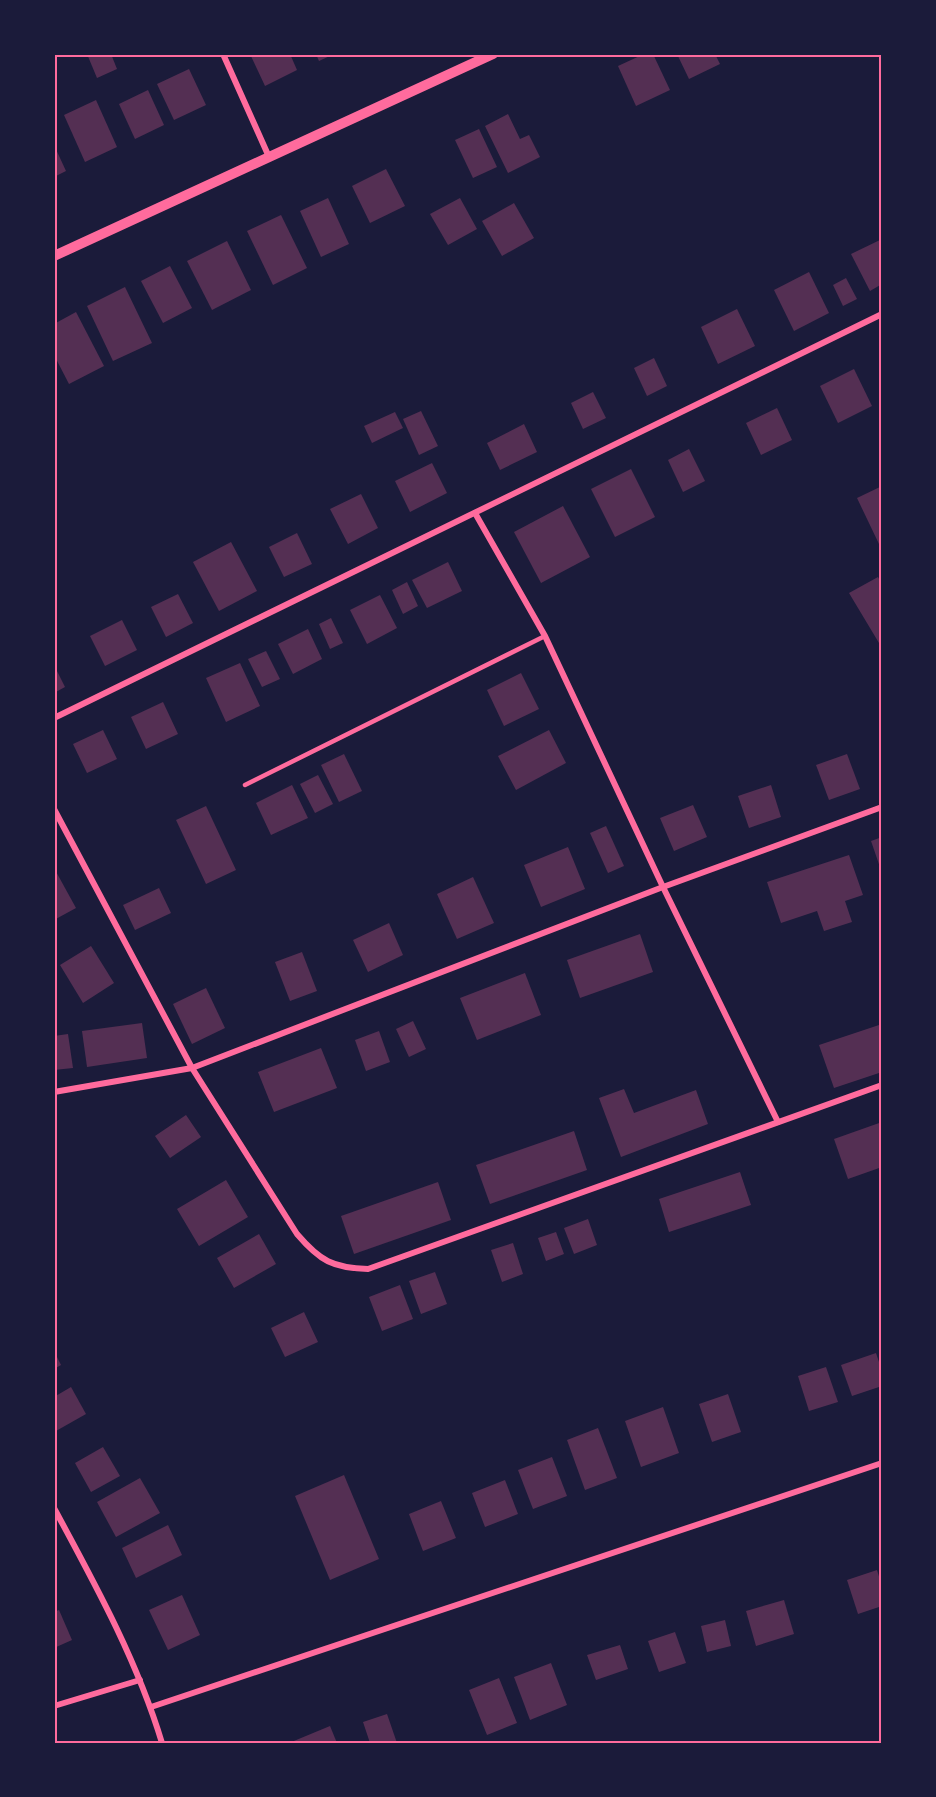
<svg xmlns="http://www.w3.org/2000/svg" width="936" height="1797" viewBox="0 0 936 1797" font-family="'Fira Sans',sans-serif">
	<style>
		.building { fill: #542f53 }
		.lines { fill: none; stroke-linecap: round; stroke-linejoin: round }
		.service { stroke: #ff6b9d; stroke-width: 4.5 }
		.minor { stroke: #ff6b9d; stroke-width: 6 }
		.tertiary { stroke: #ff6b9d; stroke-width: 10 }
		.neatline { fill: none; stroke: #ff6b9d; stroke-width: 2 }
	</style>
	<rect width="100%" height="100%" fill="#1b1b3a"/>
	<g class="building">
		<polygon points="87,54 111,54 117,69 97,78"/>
		<polygon points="250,54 290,54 297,70 265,86"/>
		<polygon points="316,54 334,54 319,61"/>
		<polygon points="644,54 653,54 670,90 636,106 618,66"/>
		<polygon points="677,54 715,54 720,64 689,79"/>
		<polygon points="189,69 206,105 174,120 157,84"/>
		<polygon points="148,90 164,125 135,139 119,104"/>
		<polygon points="96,100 117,147 85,162 64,115"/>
		<polygon points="508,114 520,139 529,135 540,157 508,173 485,126"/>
		<polygon points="479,129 497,167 473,178 455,140"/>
		<polygon points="54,145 66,171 54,177"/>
		<polygon points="386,169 405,206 370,223 352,186"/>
		<polygon points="328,198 349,244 321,257 300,211"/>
		<polygon points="460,198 477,229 448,245 430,214"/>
		<polygon points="514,203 534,238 502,256 482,221"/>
		<polygon points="281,215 307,268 273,285 247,231"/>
		<polygon points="882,239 882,284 870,291 851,254"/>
		<polygon points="227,241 251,290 212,310 187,261"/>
		<polygon points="170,266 192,308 163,323 141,281"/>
		<polygon points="809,272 829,313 794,331 774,290"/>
		<polygon points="846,278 857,299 843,306 833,285"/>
		<polygon points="125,287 152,343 113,361 87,306"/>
		<polygon points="737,309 755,346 718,364 701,327"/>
		<polygon points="76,312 104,366 69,384 54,355 54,324"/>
		<polygon points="654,358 667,386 647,396 634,368"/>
		<polygon points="854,369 872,406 838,423 820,386"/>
		<polygon points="593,392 606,418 583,429 571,403"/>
		<polygon points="777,408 792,440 761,455 746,423"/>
		<polygon points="421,411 438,446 419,455 403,419"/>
		<polygon points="395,412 403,428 372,443 364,426"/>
		<polygon points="524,424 537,452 500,470 487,443"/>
		<polygon points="689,449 705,481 683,492 668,460"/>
		<polygon points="432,463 447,493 410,512 395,481"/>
		<polygon points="631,469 655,517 615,537 591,489"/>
		<polygon points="882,486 882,543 879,544 857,498"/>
		<polygon points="361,494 378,528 348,544 330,509"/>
		<polygon points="563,506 590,557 541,583 514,532"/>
		<polygon points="297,533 312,564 284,577 269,547"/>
		<polygon points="231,542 257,591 219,611 193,562"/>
		<polygon points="448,562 462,591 427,608 412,580"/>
		<polygon points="878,577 882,584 882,641 879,643 849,593"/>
		<polygon points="407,582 418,606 403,614 392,590"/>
		<polygon points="178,594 193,623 166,637 151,607"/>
		<polygon points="380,595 397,628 367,644 350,610"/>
		<polygon points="331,618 343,643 330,649 319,624"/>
		<polygon points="122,620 137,650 105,666 90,636"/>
		<polygon points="308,629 322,659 293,674 278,644"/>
		<polygon points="266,651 280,679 262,687 248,659"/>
		<polygon points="240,663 260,706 226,722 206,678"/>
		<polygon points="54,665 65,687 54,693"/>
		<polygon points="521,673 539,709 504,726 487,690"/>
		<polygon points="163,702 178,734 146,749 131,717"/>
		<polygon points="103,730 117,759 87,773 73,744"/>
		<polygon points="549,730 566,763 516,790 498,756"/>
		<polygon points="344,754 362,791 339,802 321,765"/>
		<polygon points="847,754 860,789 829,800 816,765"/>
		<polygon points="318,775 333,804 315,813 300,784"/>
		<polygon points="292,785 308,818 271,835 256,803"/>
		<polygon points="771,785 781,817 749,828 738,796"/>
		<polygon points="693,805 707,837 674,851 660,818"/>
		<polygon points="206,806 236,870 206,884 176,820"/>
		<polygon points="606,826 624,866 608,873 590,833"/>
		<polygon points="882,837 882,873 871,841"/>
		<polygon points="568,847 585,889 541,907 524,865"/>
		<polygon points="849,855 863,895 845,901 852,922 824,931 817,911 781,923 767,882"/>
		<polygon points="54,868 76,908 54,920"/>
		<polygon points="473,877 494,923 457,939 437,894"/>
		<polygon points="159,888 171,913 135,930 123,905"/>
		<polygon points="389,923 403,955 368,972 353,940"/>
		<polygon points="640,934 653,972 580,998 567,960"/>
		<polygon points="91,946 114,983 83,1003 60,965"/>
		<polygon points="302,952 317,991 290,1001 275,962"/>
		<polygon points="525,973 541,1015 477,1040 460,998"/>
		<polygon points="206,988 225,1028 192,1044 173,1004"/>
		<polygon points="413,1021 426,1049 409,1057 396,1029"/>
		<polygon points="142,1023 147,1058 87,1067 82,1031"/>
		<polygon points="882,1024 882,1072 834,1088 819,1045"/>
		<polygon points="379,1031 390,1062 366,1071 355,1040"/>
		<polygon points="68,1034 73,1068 54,1070 54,1036"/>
		<polygon points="321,1048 337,1088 274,1112 258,1072"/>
		<polygon points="624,1089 634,1113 696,1090 708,1124 621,1157 599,1098"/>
		<polygon points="186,1115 201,1137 170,1158 155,1136"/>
		<polygon points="882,1122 882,1167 848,1179 834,1139"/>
		<polygon points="574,1131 587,1170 490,1204 476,1165"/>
		<polygon points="740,1172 751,1205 669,1232 659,1199"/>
		<polygon points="226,1180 248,1217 199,1246 177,1209"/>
		<polygon points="438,1182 451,1220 354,1254 341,1216"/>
		<polygon points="588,1219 597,1245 574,1254 564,1228"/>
		<polygon points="556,1232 564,1254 546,1261 538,1238"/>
		<polygon points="259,1234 276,1264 234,1288 217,1258"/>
		<polygon points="513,1243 523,1274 502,1282 491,1250"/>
		<polygon points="435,1272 447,1304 421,1314 409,1281"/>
		<polygon points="400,1285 413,1319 382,1331 369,1297"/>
		<polygon points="304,1312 318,1342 285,1357 271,1328"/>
		<polygon points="54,1351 61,1365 54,1369"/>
		<polygon points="876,1353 882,1371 882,1386 852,1396 841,1365"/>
		<polygon points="826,1367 838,1402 809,1411 798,1376"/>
		<polygon points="71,1387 86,1414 56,1431 54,1427 54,1397"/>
		<polygon points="728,1394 741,1432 712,1442 699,1404"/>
		<polygon points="663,1407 679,1453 641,1467 625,1421"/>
		<polygon points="598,1428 617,1478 585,1490 567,1440"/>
		<polygon points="103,1447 120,1476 91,1492 75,1463"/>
		<polygon points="552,1457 567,1496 533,1509 518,1470"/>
		<polygon points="344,1475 379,1559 330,1580 295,1496"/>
		<polygon points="140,1478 160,1513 116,1537 97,1502"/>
		<polygon points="505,1480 518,1514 485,1527 472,1493"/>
		<polygon points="441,1501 456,1538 423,1551 409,1514"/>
		<polygon points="168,1525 182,1555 136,1578 122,1548"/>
		<polygon points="877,1570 882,1586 882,1606 858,1614 847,1580"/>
		<polygon points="182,1595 200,1635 168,1650 149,1610"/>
		<polygon points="784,1600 794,1634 756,1646 746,1611"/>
		<polygon points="59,1610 72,1640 54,1648 54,1612"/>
		<polygon points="725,1620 731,1646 707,1652 701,1626"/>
		<polygon points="675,1632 686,1663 659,1672 648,1641"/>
		<polygon points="620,1645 628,1669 596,1680 587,1655"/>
		<polygon points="551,1663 567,1705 530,1720 514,1677"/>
		<polygon points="499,1678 517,1723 487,1735 469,1690"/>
		<polygon points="387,1714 397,1743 370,1743 363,1722"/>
		<polygon points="330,1726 337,1743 289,1743"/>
	</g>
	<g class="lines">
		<polyline class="service" points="245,785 545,636"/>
		<g class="minor">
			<polyline points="223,54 269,157"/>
			<polyline points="475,513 545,636 663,887 778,1122"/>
			<polyline points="54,718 882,314"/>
			<path d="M54,809l138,259 105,166c23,27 36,34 71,35l514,-184"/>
			<polyline points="54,1092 192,1068 663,887 882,807"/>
			<path d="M54,1508c41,76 83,152 108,235"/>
			<polyline points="54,1706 140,1680"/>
			<polyline points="151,1707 882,1463"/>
		</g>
		<polyline class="tertiary" points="54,256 493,54"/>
	</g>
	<rect width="936" height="1797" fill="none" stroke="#1b1b3a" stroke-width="111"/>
	<rect x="56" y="56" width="824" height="1686" class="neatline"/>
</svg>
